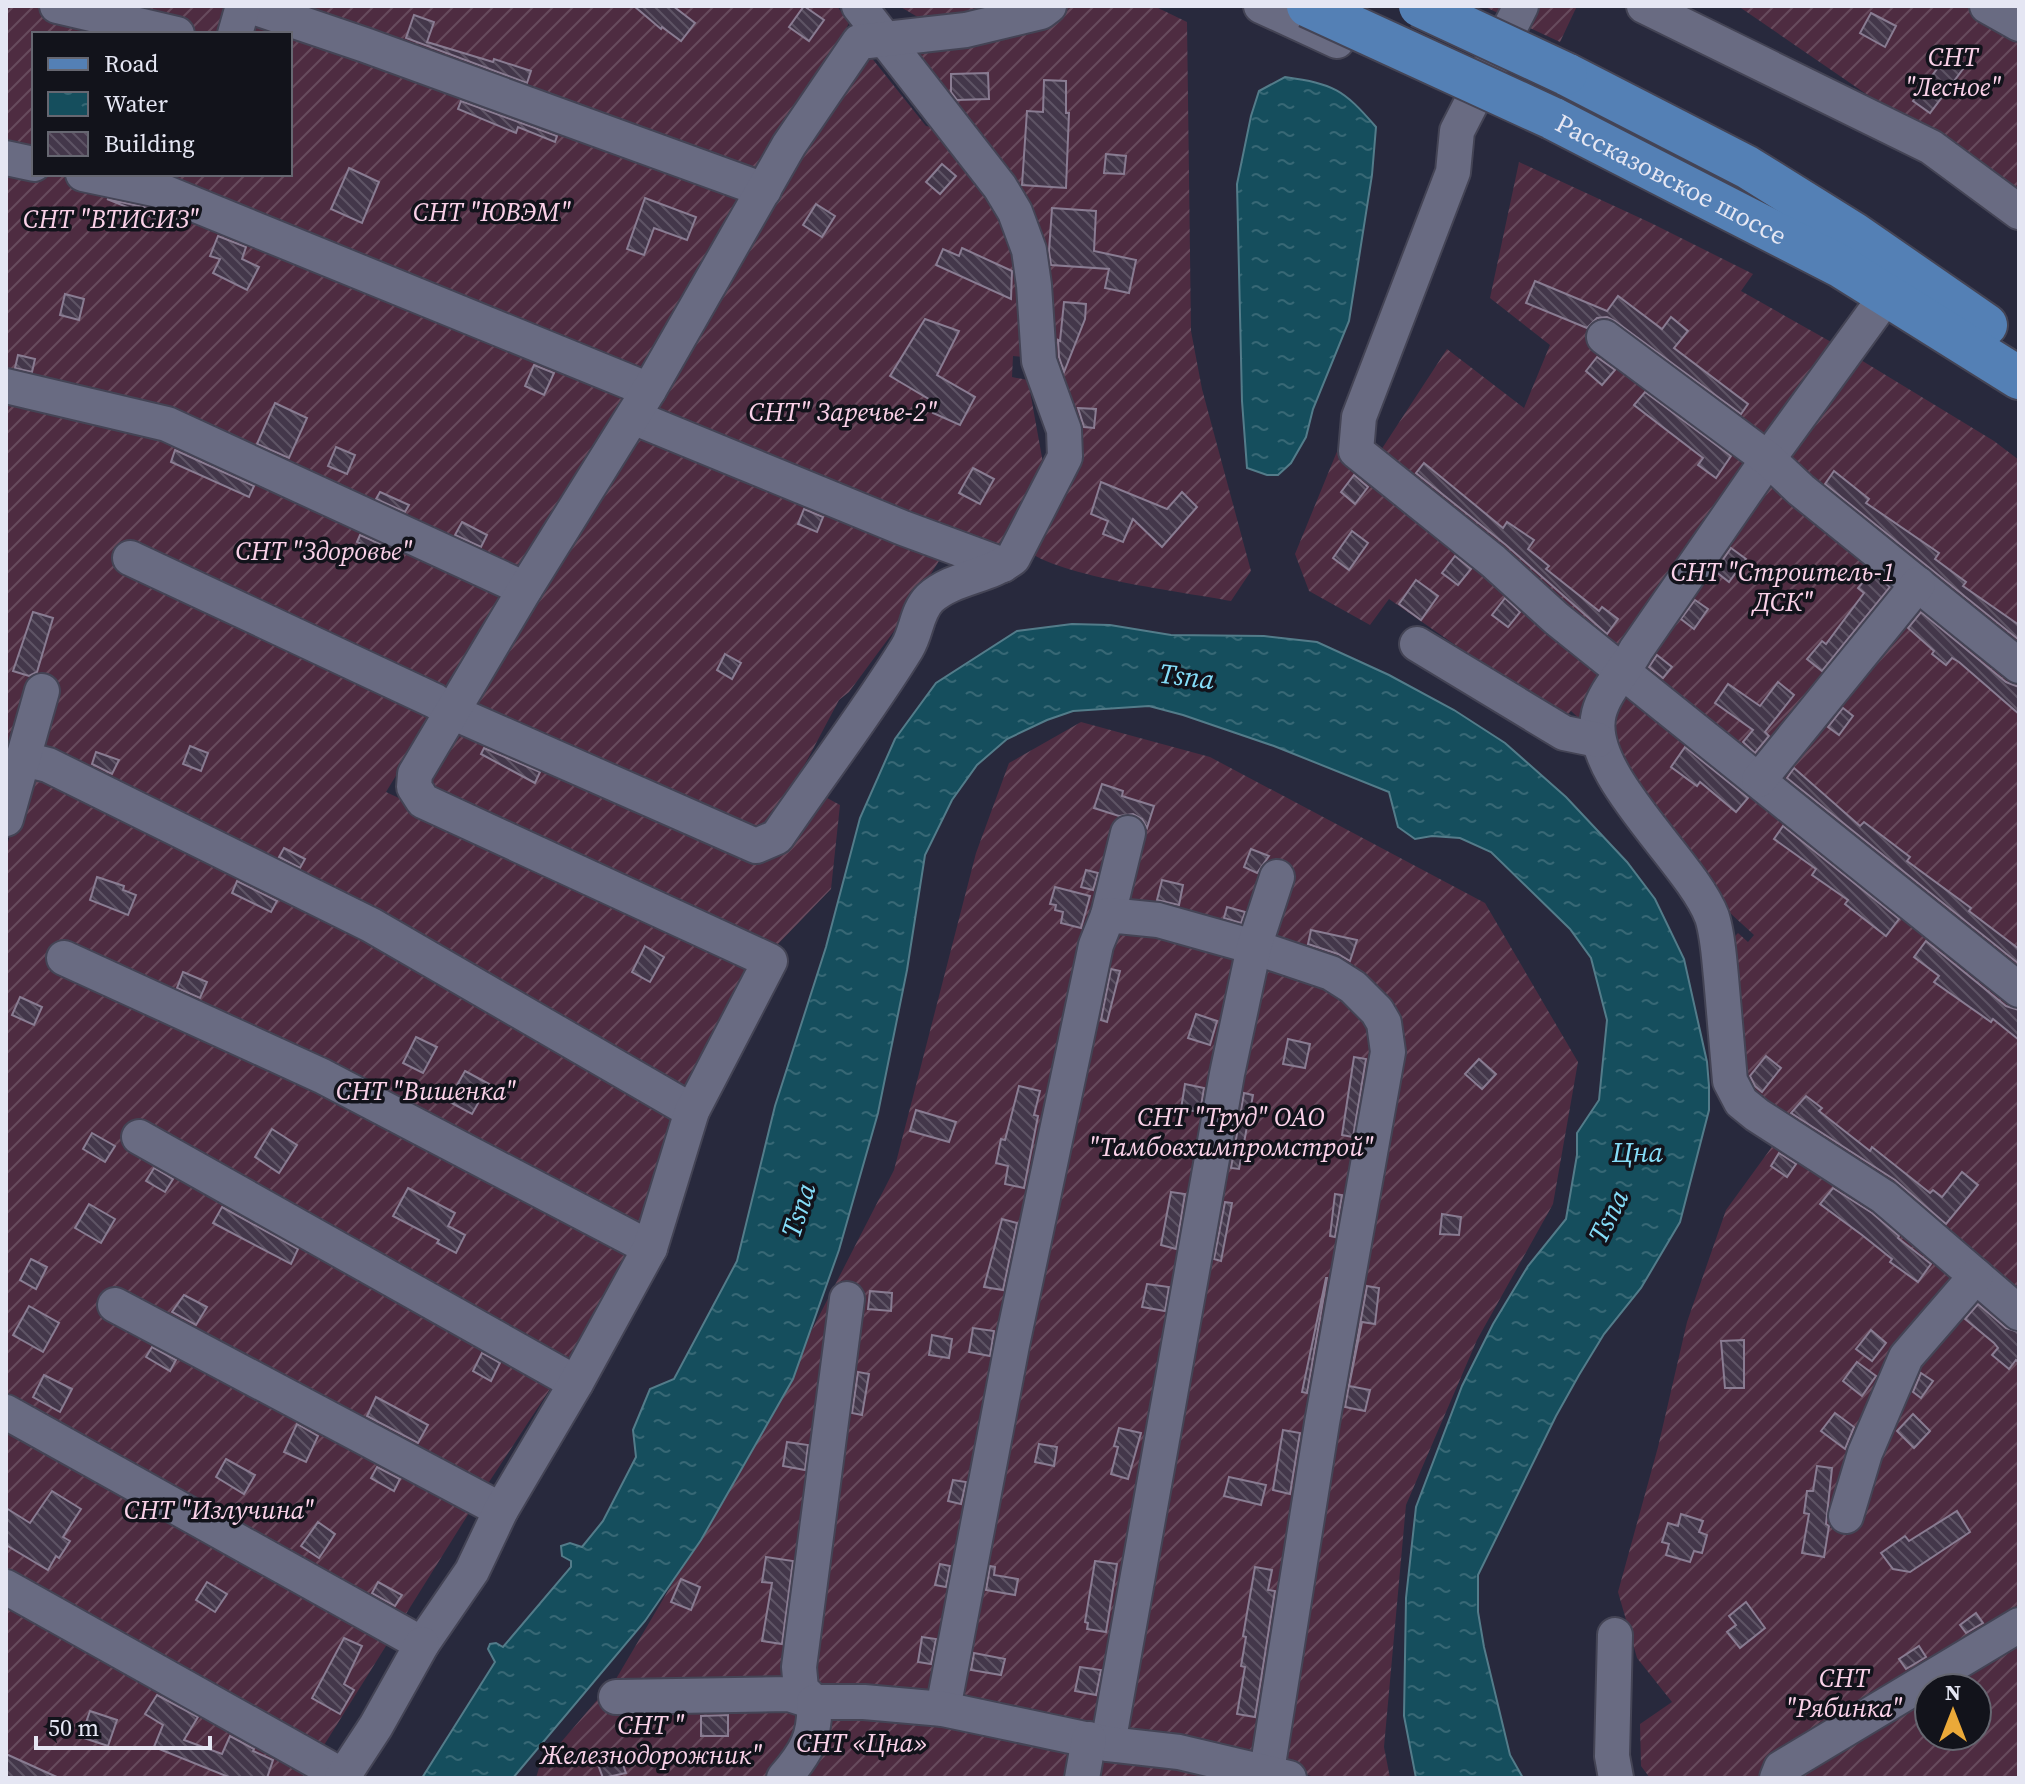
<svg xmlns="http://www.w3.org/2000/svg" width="2025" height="1784" viewBox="0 0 2025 1784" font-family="'Source Serif 4',serif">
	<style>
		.garden { fill: url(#garden-furrows); fill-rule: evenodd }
		.water { fill: url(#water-ripples); stroke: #537c8a; stroke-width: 2 }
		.building { fill: url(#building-back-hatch); stroke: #897c92; stroke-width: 2 }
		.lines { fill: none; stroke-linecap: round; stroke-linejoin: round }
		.minor-casing { stroke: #445; stroke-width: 38 }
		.major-casing { stroke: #445; stroke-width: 46 }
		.minor { stroke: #696b82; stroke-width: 34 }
		.major { stroke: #5480b5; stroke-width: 42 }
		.major-bridge-casing { stroke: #445; stroke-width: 46; stroke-linecap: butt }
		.major-bridge { stroke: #5480b5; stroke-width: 42 }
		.labels { text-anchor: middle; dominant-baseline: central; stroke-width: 7; stroke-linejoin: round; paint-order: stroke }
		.park-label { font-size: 26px; font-style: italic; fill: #fad1e8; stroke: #12131b }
		.street-label { font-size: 26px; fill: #e5e6f3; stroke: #12131b }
		.water-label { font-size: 28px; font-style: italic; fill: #85ddf8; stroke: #12131b }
	</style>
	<defs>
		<pattern id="garden-furrows" width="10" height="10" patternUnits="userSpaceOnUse" patternTransform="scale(2)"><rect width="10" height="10" fill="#4e2c41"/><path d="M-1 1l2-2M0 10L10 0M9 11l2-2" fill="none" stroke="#674b5d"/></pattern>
		<pattern id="water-ripples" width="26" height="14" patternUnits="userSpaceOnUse" patternTransform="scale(2)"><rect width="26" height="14" fill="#154e5d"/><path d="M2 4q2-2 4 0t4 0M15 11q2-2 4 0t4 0" fill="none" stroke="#376875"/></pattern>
		<pattern id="building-back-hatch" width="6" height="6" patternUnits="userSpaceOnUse" patternTransform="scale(2)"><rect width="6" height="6" fill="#43374a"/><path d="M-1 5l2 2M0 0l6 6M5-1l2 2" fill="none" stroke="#5e5465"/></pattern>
	</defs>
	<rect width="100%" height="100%" fill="#28293d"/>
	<g class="garden">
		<path d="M6,6h831l12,17 -2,4 79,99 12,2 -24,-76 20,-37 -13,4 -22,-13h255l33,16 4,309 11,58 49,182 -20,30c-47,-9 -173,-24 -206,-52l44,-72 -19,-117 -37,-4 -1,21 16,3 17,94 -46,81 -55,-2 -44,70 -51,69 -10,8 -43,81 44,24 -9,84 -54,56 -346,-144 -8,-23 324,-585 -113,184 -61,109 -187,306 350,163 12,9 2,12 -57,152 -63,124 -76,131 -80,122 -163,261 7,12h-312v-928l20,-78 -20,14zM34,34h256v140h-256z"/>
		<polygon points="1483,6 1577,6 1560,42"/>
		<polygon points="1738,6 2019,6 2019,199"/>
		<path d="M1519,162l132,61 102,51 -12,17 92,52 161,98 25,19v1318h-369l-9,-12 -1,-42 32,-22 -35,-44 -19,-66 40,-145 29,-125 39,-112 64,-88 -48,-38 -18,-137 14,-14 10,9 6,-7 -25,-23 -114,-160 -44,-41 -8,9 -174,-121 -19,26 -61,-34 -14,-37 43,-105 28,24 81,-124 77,59 26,-63 -60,-47zM1929,1688h48v48h-48z"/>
		<polygon points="1081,722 1210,757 1485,903 1578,1062 1553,1204 1477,1340 1406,1505 1384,1747 1390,1778 1318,1778 1251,1758 613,1684 744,1462 894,1170 976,853 1009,763"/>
		<polygon points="598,1699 839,1706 1263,1778 536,1778 539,1768"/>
	</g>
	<g class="water">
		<path d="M1285,77c49,7 58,12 91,50l-4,48 -23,146 -36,88 -7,28 -15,26 -13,12h-11l-20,-7 -5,-67 -5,-217 14,-68 8,-25z"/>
		<polygon points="1072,624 1110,625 1171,635 1264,636 1317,642 1389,675 1454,710 1505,743 1566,797 1627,862 1655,899 1684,959 1707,1062 1709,1086 1709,1110 1680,1222 1641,1288 1604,1334 1579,1375 1556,1416 1478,1575 1478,1612 1484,1647 1510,1755 1523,1778 1416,1778 1404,1716 1406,1598 1416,1507 1462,1386 1493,1324 1528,1266 1566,1219 1577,1155 1577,1133 1599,1100 1607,1020 1591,958 1570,929 1491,852 1460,838 1432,836 1415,839 1398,827 1389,792 1274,746 1183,715 1149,706 1073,711 1047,720 1007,739 977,765 952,800 925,855 907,970 878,1113 839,1250 793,1379 701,1540 645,1621 513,1778 422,1778 495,1662 488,1649 490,1644 496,1643 503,1647 571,1567 571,1561 562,1556 561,1546 570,1543 582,1547 603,1521 636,1457 633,1430 650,1389 674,1379 737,1261 775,1106 826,947 860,818 895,739 936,683 1017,631"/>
	</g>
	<g class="building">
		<polygon points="634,6 673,6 695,23 681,41 662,27 661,29"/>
		<polygon points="804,6 824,20 809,41 789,27"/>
		<polygon points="1871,13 1896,26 1885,47 1860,33"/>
		<polygon points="414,15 434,22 427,42 493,62 494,59 531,71 527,83 406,38"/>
		<polygon points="1949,53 1966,65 1930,113 1913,101"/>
		<polygon points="988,73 989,99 957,100 951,92 951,74"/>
		<polygon points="1044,80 1066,81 1066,113 1069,113 1066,188 1022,185 1027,111 1043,112"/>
		<polygon points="461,101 557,136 555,142 518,127 516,133 458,109"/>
		<polygon points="1106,154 1126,156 1124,174 1104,173"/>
		<polygon points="942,164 956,176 940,194 926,182"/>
		<polygon points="349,168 379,182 362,223 331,209"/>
		<polygon points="645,198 696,217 687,240 654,228 644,255 627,249"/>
		<polygon points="107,199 153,209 177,219 174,226"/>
		<polygon points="816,204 835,216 822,237 803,225"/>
		<polygon points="1052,208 1096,211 1094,251 1136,260 1129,293 1105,288 1109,269 1051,265 1049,251"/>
		<polygon points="218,236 246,247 242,259 259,267 247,290 213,273 220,259 210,256"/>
		<polygon points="962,248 1012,271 1011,299 936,265 943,249 959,256"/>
		<polygon points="1535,281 1607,311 1618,296 1662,329 1671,317 1688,331 1674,348 1748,404 1741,414 1615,321 1607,317 1597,318 1587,328 1526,303"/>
		<polygon points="65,294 84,299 79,320 60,315"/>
		<polygon points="1064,302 1086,304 1085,319 1064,372 1059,357 1058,340 1060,341"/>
		<polygon points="925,319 959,331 937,375 975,397 960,425 933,413 937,404 890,376"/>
		<polygon points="18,355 35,359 32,372 15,368"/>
		<polygon points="1597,357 1615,370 1602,385 1586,371"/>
		<polygon points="534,365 554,373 544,395 525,386"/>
		<polygon points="1645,392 1731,456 1716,478 1698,465 1703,458 1634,405"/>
		<polygon points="275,403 307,418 289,458 257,444"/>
		<polygon points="1078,408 1096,409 1094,428 1084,427"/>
		<polygon points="336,447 355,455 347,474 328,466"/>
		<polygon points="175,450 254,486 249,497 171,462"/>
		<polygon points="1424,463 1503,528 1507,522 1534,540 1528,549 1549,566 1546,569 1599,611 1602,607 1618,619 1607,634 1506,545 1416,473"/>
		<polygon points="973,468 994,479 980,504 959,493"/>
		<polygon points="1834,471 1869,499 1866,503 1939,553 1935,559 1966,582 1963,586 2019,625 2019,640 1825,484"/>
		<polygon points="1354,475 1368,487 1355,504 1341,492"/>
		<polygon points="1101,482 1167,509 1182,492 1197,507 1162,547 1133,519 1123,542 1103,534 1108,521 1091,514"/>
		<polygon points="380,492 409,505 405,512 376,499"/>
		<polygon points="804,509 823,517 817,532 798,524"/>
		<polygon points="462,522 487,535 481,547 455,535"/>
		<polygon points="1352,531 1368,543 1349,570 1333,558"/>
		<polygon points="360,535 387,547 384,554 357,542"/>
		<polygon points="1731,548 1746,559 1729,582 1715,571"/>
		<polygon points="1455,556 1471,569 1458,585 1442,573"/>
		<polygon points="1871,572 1890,587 1822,671 1807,659 1822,641 1826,644 1864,593 1858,588"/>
		<polygon points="1416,580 1438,596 1421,620 1399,604"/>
		<polygon points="1505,598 1520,612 1508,627 1492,615"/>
		<polygon points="1695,600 1708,609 1694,629 1681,619"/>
		<polygon points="33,612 53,618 37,672 29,676 13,671"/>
		<polygon points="1921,612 2006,682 2019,687 2019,714 1959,662 1952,658 1946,665 1932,654 1934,651 1908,628"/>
		<polygon points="725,654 741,663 732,679 717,670"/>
		<polygon points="1657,655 1672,667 1663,678 1649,667"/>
		<polygon points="1778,682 1794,695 1765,732 1769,736 1755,753 1743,742 1753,730 1715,703 1728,684 1760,706"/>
		<polygon points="1843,708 1853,716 1839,735 1828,727"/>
		<polygon points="190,746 208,753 201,771 183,764"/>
		<polygon points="1685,747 1748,798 1736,812 1700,782 1697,786 1671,767"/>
		<polygon points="484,748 540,772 535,783 481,754"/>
		<polygon points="96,752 119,760 112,774 92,764"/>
		<polygon points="1794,768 1860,826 1864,822 1910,857 1907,861 1971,908 1969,911 2019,949 2019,964 1787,778"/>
		<polygon points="1102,784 1123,791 1122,796 1154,806 1147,828 1142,819 1133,814 1119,816 1094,808"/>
		<polygon points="1783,826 1899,919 1886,936 1845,904 1848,900 1812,875 1816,869 1774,839"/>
		<polygon points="284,848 305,859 300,868 279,857"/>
		<polygon points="1251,849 1269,856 1257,873 1244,867"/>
		<polygon points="1086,870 1098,873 1093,890 1081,887"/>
		<polygon points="97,877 124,886 123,890 136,895 128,915 90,900"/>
		<polygon points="1162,880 1183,885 1179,905 1157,900"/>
		<polygon points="237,881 277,901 271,912 232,893"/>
		<polygon points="1055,887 1090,896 1081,928 1061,923 1063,912 1055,910 1056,905 1050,904"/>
		<polygon points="1227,907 1245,912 1241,923 1224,918"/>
		<polygon points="1311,930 1357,940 1350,961 1338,954 1308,944"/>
		<polygon points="1926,941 2006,1006 2019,1010 2019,1040 1993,1019 1991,1022 1934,982 1939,976 1914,957"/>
		<polygon points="645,946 664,957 650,982 632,972"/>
		<polygon points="1111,969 1120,971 1107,1022 1101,1020"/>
		<polygon points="183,972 207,982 200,998 177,988"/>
		<polygon points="20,997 42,1007 34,1025 12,1015"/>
		<polygon points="1196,1014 1217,1021 1210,1045 1188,1038"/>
		<polygon points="416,1037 437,1047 423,1073 403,1063"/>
		<polygon points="1288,1039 1310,1044 1305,1068 1283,1064"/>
		<polygon points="1766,1056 1781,1068 1762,1092 1755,1086 1750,1076"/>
		<polygon points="1354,1057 1366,1059 1353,1137 1342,1135"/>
		<polygon points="1479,1059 1496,1074 1482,1089 1465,1074"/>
		<polygon points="465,1071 489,1084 472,1114 448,1101"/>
		<polygon points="1185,1084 1204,1088 1200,1112 1181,1109"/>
		<polygon points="1019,1086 1040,1091 1034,1115 1038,1116 1024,1188 1005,1184 1008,1166 996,1163 1001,1139 1005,1140"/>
		<polygon points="1244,1093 1253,1095 1239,1169 1231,1168"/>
		<polygon points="1806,1096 1822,1108 1819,1111 1870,1151 1872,1147 1930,1193 1933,1190 1942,1197 1962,1172 1978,1185 1946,1224 1895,1180 1791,1113"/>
		<polygon points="916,1110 956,1122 949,1142 910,1131"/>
		<polygon points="272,1129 297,1145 279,1173 255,1157"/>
		<polygon points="92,1133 115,1146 105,1162 83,1149"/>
		<polygon points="1779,1153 1796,1164 1787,1177 1771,1166"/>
		<polygon points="154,1168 173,1179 165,1192 146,1181"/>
		<polygon points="408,1188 455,1213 448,1226 465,1235 456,1253 437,1243 439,1240 393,1216"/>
		<polygon points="1833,1188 1872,1213 1899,1236 1898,1238 1931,1264 1918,1282 1890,1262 1892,1259 1862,1235 1820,1204"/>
		<polygon points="1171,1192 1185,1194 1176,1249 1161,1245"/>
		<polygon points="1335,1194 1342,1195 1335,1237 1330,1236"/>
		<polygon points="1225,1202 1232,1203 1221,1261 1214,1259"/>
		<polygon points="89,1204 115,1219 101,1243 75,1228"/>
		<polygon points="222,1207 298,1249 291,1264 213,1223"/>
		<polygon points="1442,1214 1461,1217 1459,1235 1440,1234"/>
		<polygon points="1002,1219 1017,1223 1003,1290 984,1287"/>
		<polygon points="31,1259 47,1267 36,1289 20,1280"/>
		<polygon points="1326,1278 1327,1278 1307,1393 1302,1392"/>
		<polygon points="1147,1284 1169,1287 1165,1311 1142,1307"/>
		<polygon points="1367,1286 1379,1288 1375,1324 1362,1322 1349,1386 1370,1390 1365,1411 1345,1407"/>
		<polygon points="870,1291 892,1293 891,1311 868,1309"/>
		<polygon points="184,1295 207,1307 196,1325 172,1312"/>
		<polygon points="1978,1304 2006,1328 2019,1332 2019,1363 2016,1360 2009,1369 1992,1355 1998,1348 1994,1343 1965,1319"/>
		<polygon points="29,1306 59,1323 43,1352 13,1335"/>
		<polygon points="973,1328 994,1331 990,1356 969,1352"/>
		<polygon points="1871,1330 1886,1343 1872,1361 1856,1349"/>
		<polygon points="932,1335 952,1339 949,1358 929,1355"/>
		<polygon points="1744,1340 1744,1388 1725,1388 1721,1341"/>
		<polygon points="152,1347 176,1360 170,1371 146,1357"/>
		<polygon points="482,1353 500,1363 491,1381 473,1371"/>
		<polygon points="1857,1362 1876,1376 1862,1396 1843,1381"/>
		<polygon points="858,1372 869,1374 862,1415 852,1413"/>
		<polygon points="1921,1373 1933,1381 1921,1398 1913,1392"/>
		<polygon points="44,1375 72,1389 60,1412 33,1397"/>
		<polygon points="376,1397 428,1425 418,1443 367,1416"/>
		<polygon points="1835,1413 1854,1427 1845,1449 1821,1431"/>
		<polygon points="1913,1414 1930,1431 1914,1448 1897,1431"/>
		<polygon points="297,1424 318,1436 306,1462 284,1452"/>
		<polygon points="1119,1428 1141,1433 1128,1479 1111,1474 1118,1447 1114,1446"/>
		<polygon points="1283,1430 1300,1433 1290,1494 1273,1490"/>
		<polygon points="787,1442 808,1445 805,1470 783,1466"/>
		<polygon points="1039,1444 1057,1447 1054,1466 1035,1462"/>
		<polygon points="226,1459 255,1475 244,1494 216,1477"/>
		<polygon points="1817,1466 1832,1468 1826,1524 1829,1526 1824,1557 1802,1553 1809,1514 1804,1513 1807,1491 1813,1491"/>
		<polygon points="377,1467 400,1479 394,1491 371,1478"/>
		<polygon points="1229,1477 1266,1485 1261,1505 1224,1496"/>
		<polygon points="953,1480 966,1482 961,1504 948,1501"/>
		<polygon points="52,1491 81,1509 63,1537 70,1541 59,1558 56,1556 48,1570 6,1545 6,1508 30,1523"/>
		<polygon points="1957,1511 1970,1532 1910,1572 1893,1569 1881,1553 1905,1536 1909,1541"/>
		<polygon points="1681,1514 1703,1521 1699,1532 1707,1535 1702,1553 1694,1551 1690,1562 1666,1555 1669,1544 1662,1542 1668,1523 1678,1526"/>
		<polygon points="318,1522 335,1534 319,1558 301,1546"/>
		<polygon points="766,1557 793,1561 782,1644 762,1641 772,1583 762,1582"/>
		<polygon points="1095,1561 1117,1564 1106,1632 1087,1629 1088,1623 1085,1622"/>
		<polygon points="940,1564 950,1566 946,1587 935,1585"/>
		<polygon points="990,1566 995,1567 994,1575 1018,1579 1015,1595 986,1590"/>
		<polygon points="1255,1567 1272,1570 1268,1590 1275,1591 1255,1717 1237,1714 1245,1667 1241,1666 1246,1637 1243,1636"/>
		<polygon points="681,1579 700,1587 691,1610 671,1602"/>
		<polygon points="207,1582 227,1594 215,1612 196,1600"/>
		<polygon points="378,1582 402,1595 395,1606 372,1593"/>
		<polygon points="1746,1602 1765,1628 1740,1648 1727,1632 1736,1625 1729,1616"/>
		<polygon points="1976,1613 1983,1623 1966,1633 1960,1625"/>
		<polygon points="922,1637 936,1639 931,1664 918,1662"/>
		<polygon points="344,1638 362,1646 344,1684 354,1690 340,1714 312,1698"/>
		<polygon points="1919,1646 1926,1657 1906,1669 1899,1659"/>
		<polygon points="974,1653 1005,1659 1001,1675 971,1670"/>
		<polygon points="1080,1667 1101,1670 1096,1695 1075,1691"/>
		<polygon points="157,1695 198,1717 184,1740 222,1754 230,1736 254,1749 253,1751 273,1760 267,1778 231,1778 154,1747 163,1725 145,1714"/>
		<polygon points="90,1711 117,1720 108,1746 81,1737"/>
		<polygon points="728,1715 728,1736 701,1736 701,1716"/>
		<polygon points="618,1751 626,1773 603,1778 596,1759"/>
		<polygon points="6,1754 59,1778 6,1778"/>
	</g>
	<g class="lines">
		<defs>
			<g id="minor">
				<polyline points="57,6 177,34"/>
				<polyline points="250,6 365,45 764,190"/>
				<polyline points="1261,6 1337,41"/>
				<polyline points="1521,6 1457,131 1453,172 1359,417 1356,451 1493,561 1557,619 2019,990"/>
				<polyline points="1644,6 1931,147 2019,212"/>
				<polyline points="1987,6 2019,24"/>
				<polyline points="235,34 243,6"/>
				<polyline points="6,158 34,164"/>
				<polyline points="83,174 159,190 649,390"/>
				<path d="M1887,295l-119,164 -132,191c-11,21 -31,40 -37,63 -16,60 92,148 113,204 6,19 7,41 9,60 3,35 6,69 9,104l11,21 16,13 127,82 135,116"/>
				<polyline points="1604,337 1768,459 1801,490 2019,666"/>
				<polyline points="6,386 167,424 525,589"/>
				<polyline points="633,417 903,528 1003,565"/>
				<path d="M130,558l305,143 17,11 304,134 21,-9c43,-63 90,-124 130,-189 10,-16 9,-36 23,-50 24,-21 58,-21 83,-40l52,-101 -1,-27 -25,-69 -5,-76 -5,-35 -14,-38 -15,-25 -141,-181"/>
				<polyline points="1417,644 1564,733 1598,740"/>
				<polyline points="24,759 48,765 371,925 692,1111"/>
				<polyline points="1759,780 1918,584"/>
				<polyline points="6,819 42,691"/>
				<polyline points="1108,915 1128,833"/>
				<polyline points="64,958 322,1076 650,1248"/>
				<polyline points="139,1137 576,1383"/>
				<polyline points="115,1305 501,1510"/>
				<polyline points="6,1412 422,1644 472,1571 501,1510 576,1383 650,1248 692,1111 770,961 423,801 414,787 415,774 525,589 649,390 789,145 859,42 966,30 1041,12 1049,6"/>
				<polyline points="1846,1516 1865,1453 1906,1357 1976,1276"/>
				<polyline points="6,1587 343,1776"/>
				<polyline points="1615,1635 1612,1756 1616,1778"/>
				<polyline points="616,1697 789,1694 814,1702 801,1689 799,1667 847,1299"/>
				<polyline points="943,1709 1012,1345 1096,945 1108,915 1158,920 1254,947 1331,973 1353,987 1377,1011 1384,1023 1388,1052 1322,1423 1267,1771"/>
				<polyline points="1108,1744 1227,1074 1254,947 1277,877"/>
				<polyline points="342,1778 376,1726 422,1644"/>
				<path d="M784,1778c22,-25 32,-42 30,-76h50l79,7 165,35 71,8 110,26"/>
				<polyline points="1082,1778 1089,1739"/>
				<polyline points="1777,1778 1781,1768 2019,1625"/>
			</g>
			<g id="major">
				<polyline points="1566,74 1747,167 1853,233 1986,325"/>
				<path id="s1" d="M1552,118l288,148 179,112"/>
			</g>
		</defs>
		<use href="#minor" class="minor-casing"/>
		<use href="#major" class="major-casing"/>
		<use href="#minor" class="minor"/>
		<use href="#major" class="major"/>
		<defs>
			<g id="major-bridge">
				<polyline points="1308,6 1552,118"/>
				<polyline points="1420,6 1566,74"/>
			</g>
		</defs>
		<use href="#major-bridge" class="major-bridge-casing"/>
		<use href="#major-bridge" class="major-bridge"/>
	</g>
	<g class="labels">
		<g class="park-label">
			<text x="1953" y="57">СНТ<tspan x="1953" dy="30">"Лесное"</tspan></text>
			<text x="492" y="212">СНТ "ЮВЭМ"</text>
			<text x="111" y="219">СНТ "ВТИСИЗ"</text>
			<text x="843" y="412">СНТ" Заречье-2"</text>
			<text x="324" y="551">СНТ "Здоровье"</text>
			<text x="1783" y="572">СНТ "Строитель-1<tspan x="1783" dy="30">ДСК"</tspan></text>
			<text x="426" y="1091">СНТ "Вишенка"</text>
			<text x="1231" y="1117">СНТ "Труд" ОАО<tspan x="1231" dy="30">"Тамбовхимпромстрой"</tspan></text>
			<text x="219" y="1510">СНТ "Излучина"</text>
			<text x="1844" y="1678">СНТ<tspan x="1844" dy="30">"Рябинка"</tspan></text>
			<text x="651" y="1725">СНТ "<tspan x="651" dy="30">Железнодорожник"</tspan></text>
			<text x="862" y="1743">СНТ «Цна»</text>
		</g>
		<g class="street-label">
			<text stroke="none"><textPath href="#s1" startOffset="134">Рассказовское шоссе</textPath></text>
		</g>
		<g class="water-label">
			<text transform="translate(1187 676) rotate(7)">Tsna</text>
			<text x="1638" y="1152">Цна</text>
			<text transform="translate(798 1210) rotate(-72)">Tsna</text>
			<text transform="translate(1608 1216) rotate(-64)">Tsna</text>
		</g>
	</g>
	<rect width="2025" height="1784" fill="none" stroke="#e5e6f3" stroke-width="16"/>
	<rect x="32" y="32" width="260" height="144" fill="#12131b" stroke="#666771" stroke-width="2"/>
	<rect x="48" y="58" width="40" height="12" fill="#5480b5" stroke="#666771" stroke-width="2"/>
	<text x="104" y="72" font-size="24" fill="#e5e6f3">Road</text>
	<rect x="48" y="92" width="40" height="24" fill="url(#water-ripples)" stroke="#666771" stroke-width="2"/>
	<text x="104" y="112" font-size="24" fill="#e5e6f3">Water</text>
	<rect x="48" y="132" width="40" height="24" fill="url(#building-back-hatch)" stroke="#666771" stroke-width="2"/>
	<text x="104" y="152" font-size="24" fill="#e5e6f3">Building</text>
	<g transform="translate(1953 1712)"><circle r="38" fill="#12131b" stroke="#666771" stroke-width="2"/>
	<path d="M0-6L14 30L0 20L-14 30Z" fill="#eba939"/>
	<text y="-12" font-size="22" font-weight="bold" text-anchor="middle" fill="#e5e6f3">N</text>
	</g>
	<path d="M36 1736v12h174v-12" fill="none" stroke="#e5e6f3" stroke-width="4"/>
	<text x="48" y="1736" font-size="24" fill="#e5e6f3" stroke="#12131b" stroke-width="6" paint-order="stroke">50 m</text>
</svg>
